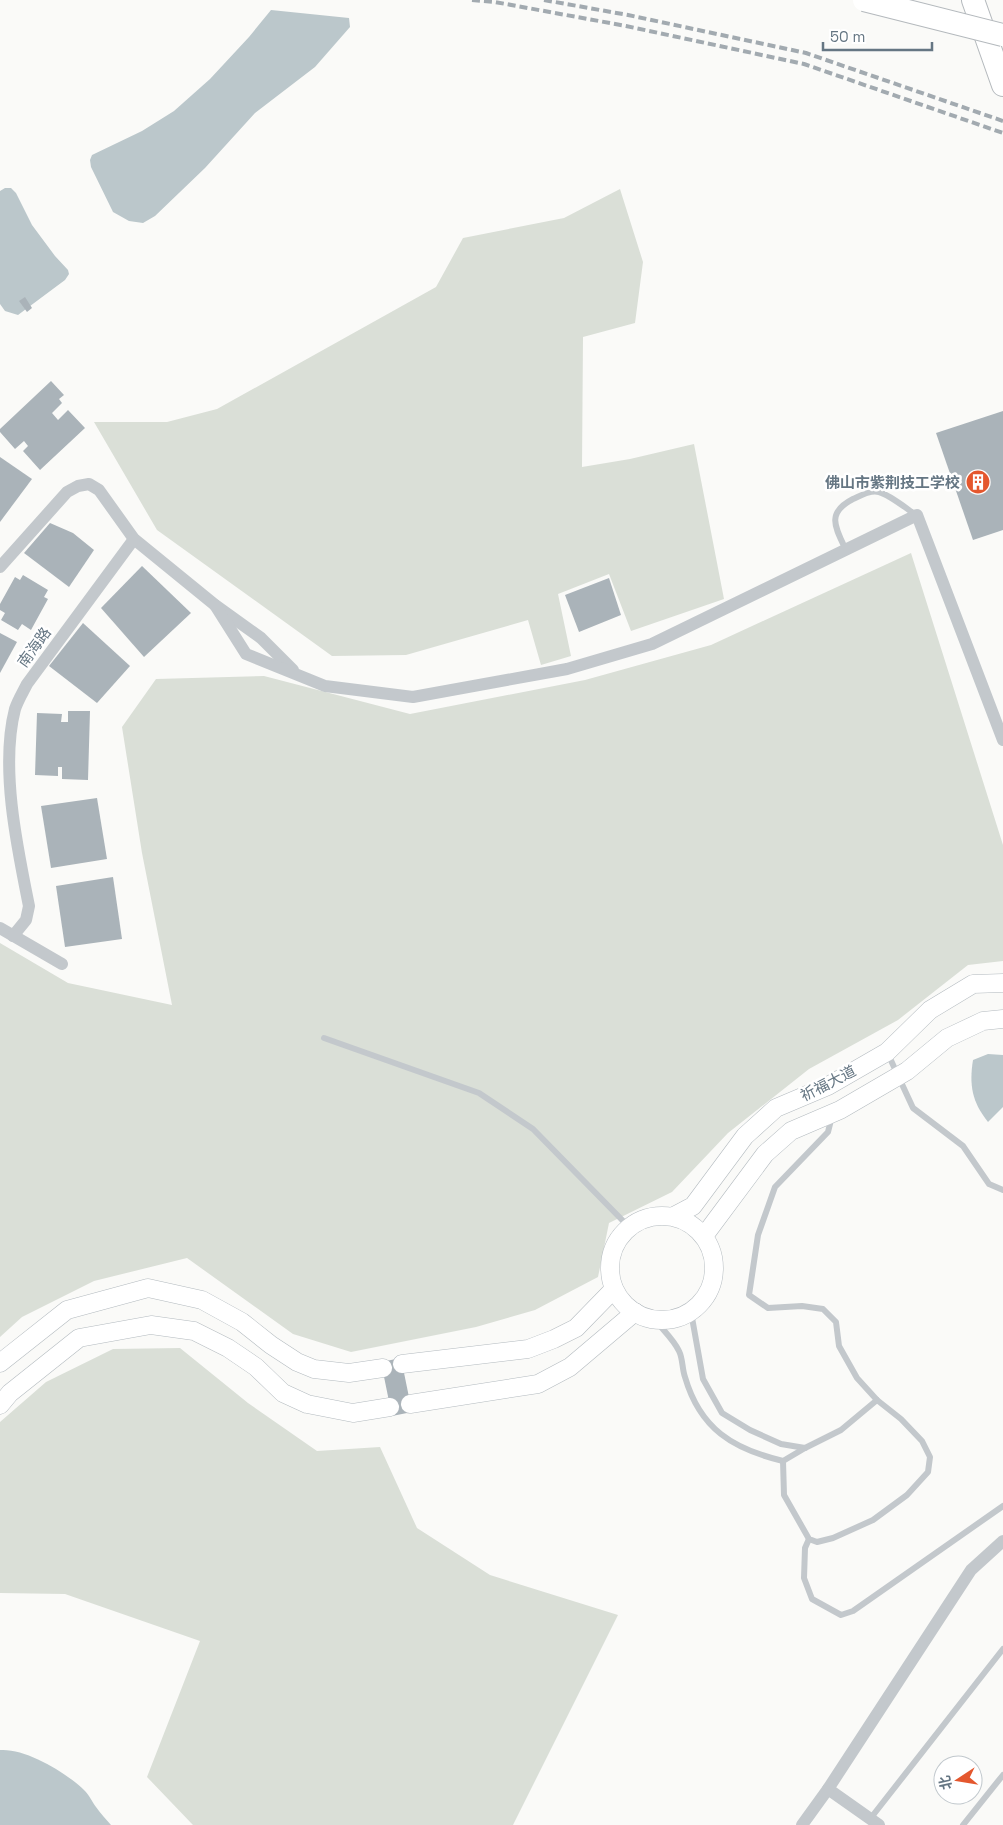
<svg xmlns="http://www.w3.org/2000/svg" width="1003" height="1825" viewBox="0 0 1003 1825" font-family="'Space Grotesk','Noto Sans SC',sans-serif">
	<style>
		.green { fill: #dadfd7 }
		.water { fill: #bbc7cb }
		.building { fill: #aab3b9 }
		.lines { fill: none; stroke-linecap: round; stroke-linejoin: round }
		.secondary-casing { stroke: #b3babf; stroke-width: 19 }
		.highway-casing { stroke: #b4b9bd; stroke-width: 24 }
		.lane { stroke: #c3c8cc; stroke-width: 6 }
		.street { stroke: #c3c8cc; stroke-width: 12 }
		.secondary { stroke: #fff; stroke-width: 18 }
		.highway { stroke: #fff; stroke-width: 22 }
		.rail { stroke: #a2aab0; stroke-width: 4; stroke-dasharray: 8 4; stroke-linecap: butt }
		.highway-bridge-casing { stroke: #b4b9bd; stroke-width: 24; stroke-linecap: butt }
		.highway-bridge { stroke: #fff; stroke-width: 22 }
		.labels { text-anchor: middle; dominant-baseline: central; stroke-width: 5; stroke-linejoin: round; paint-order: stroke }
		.poi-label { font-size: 15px; font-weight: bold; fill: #657683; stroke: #fff; text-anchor: end }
		.street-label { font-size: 15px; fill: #657683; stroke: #fff }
	</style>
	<rect width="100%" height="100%" fill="#fafaf8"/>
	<g class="green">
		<polygon points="620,189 643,262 635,323 583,337 582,467 630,459 694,444 724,599 631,631 609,574 558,594 571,656 541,665 528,620 406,655 332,656 157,530 94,422 167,422 217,409 436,287 463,238 564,218"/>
		<polygon points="911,553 1003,845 1003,961 968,965 898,1020 809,1069 728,1133 672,1192 609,1223 598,1277 535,1310 476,1327 351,1352 293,1334 187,1258 94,1281 22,1317 0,1337 0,943 68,983 172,1005 142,853 122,727 156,679 264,676 410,714 585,680 711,645"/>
		<polygon points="180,1348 248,1403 317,1451 380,1447 417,1528 490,1575 618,1615 513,1825 193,1825 147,1777 200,1641 65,1594 0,1593 0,1422 46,1382 113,1349"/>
	</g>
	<g class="water">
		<polygon points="271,10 349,18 350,27 315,67 255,113 205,168 155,216 143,223 129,221 113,212 91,167 90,160 92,155 142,131 174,111 210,79 249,37"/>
		<polygon points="5,188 11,188 16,193 32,225 55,256 68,270 69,274 65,280 18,315 5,311 0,304 0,191"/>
		<path d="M988,1054l15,1v52l-15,15c-16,-20 -19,-37 -15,-62z"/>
		<path d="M0,1750c26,-2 67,23 85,41 5,5 7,11 11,16 5,7 10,12 15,18h-111z"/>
	</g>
	<g class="building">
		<polygon points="25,297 32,308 27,312 19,301"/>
		<polygon points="51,381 64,395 59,399 62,403 52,413 58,420 68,410 85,428 40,470 23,451 28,446 24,441 15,449 0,432 0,429"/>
		<polygon points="1003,411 1003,530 973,540 936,433"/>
		<polygon points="0,457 32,479 0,522"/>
		<polygon points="50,523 73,533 94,550 69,587 24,553"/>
		<polygon points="142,566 191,613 144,657 101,608"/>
		<polygon points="23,575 48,590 44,597 48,599 31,630 22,624 18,630 1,620 5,613 0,610 0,604 15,577 20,580"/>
		<polygon points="609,578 621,615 579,632 565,595"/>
		<polygon points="83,623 130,666 97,703 49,666"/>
		<polygon points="0,633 17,642 0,673"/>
		<polygon points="68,711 90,711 88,780 62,779 62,767 58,767 58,776 35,775 37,713 62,714 61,722 68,722"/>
		<polygon points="97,798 107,859 51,868 41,806"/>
		<polygon points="113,877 122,939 65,947 56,886"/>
		<polygon points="401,1358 412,1412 392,1416 381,1362"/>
	</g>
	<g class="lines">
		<defs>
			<g id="secondary">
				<circle cx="662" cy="1268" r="52"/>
				<polyline points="674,1216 693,1206 745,1136 776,1108 828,1086 887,1052 930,1010 973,984 1003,983"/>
				<polyline points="704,1236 765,1154 791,1131 840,1110 907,1071 947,1038 983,1021 1003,1019"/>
				<polyline points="0,1363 67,1310 148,1288 202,1300 242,1322 271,1345 297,1362 314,1369 349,1373 383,1368"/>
				<polyline points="402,1364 528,1349 554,1339 576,1328 614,1289"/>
				<polyline points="410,1404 538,1384 570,1367 635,1312"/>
				<polyline points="0,1405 10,1393 79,1338 151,1325 194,1331 228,1348 256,1367 283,1393 307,1404 353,1413 390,1407"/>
			</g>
			<polyline id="highway" points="973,0 1003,85"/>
		</defs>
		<use href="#secondary" class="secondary-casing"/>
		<use href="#highway" class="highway-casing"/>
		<g class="lane">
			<path d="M846,550c-11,-23 -20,-37 7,-51 9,-4 17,-9 26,-7 11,3 28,17 37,23"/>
			<polyline points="324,1038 479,1093 533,1129 629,1227"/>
			<polyline points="888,1054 913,1108 963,1146 989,1184 1003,1190"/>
			<polyline points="691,1312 703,1379 722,1413 750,1430 781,1444 805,1448"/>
			<path d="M656,1321c7,9 18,19 23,30 4,8 3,18 6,26 15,52 48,72 98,84l22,-13 36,-18 36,-30"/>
			<polyline points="783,1461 784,1495 809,1539 817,1542 833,1538 873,1520 907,1495 928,1472 930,1457 922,1441 901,1419 877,1400 857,1378 839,1346 836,1322 823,1309 802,1306 768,1308 749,1295 758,1235 775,1187 828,1132 832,1116"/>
			<polyline points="809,1539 805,1548 804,1578 812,1599 841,1615 853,1611 1003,1506"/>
			<polyline points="870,1819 1003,1649"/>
			<polyline points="963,1825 1003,1775"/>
		</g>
		<g class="street">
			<polyline points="0,567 67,492 78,486 89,484 99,490 134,539 215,605 261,638 293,670"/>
			<polyline points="215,605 246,654 325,686 413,697 567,669 652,644 917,515 1003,740"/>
			<polyline points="0,928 62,964"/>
			<path d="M13,936l13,-16 3,-14c-12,-59 -29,-139 -14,-197 3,-9 8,-17 12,-25l107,-145"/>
			<polyline points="828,1789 879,1825"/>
			<polyline points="802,1825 828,1789 971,1570 1003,1541"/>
		</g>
		<use href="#secondary" class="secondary"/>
		<use href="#highway" class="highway"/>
		<g class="rail">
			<polyline points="472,0 495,2 626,26 804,64 1003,133"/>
			<polyline points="544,0 628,15 806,53 1003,121"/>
		</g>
		<defs>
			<polyline id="highway-bridge" points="864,0 1003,35"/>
		</defs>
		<use href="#highway-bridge" class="highway-bridge-casing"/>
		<use href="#highway-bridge" class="highway-bridge"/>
	</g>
	<defs>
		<symbol id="building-disc" viewBox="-11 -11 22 22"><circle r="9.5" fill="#e4572e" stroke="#fff"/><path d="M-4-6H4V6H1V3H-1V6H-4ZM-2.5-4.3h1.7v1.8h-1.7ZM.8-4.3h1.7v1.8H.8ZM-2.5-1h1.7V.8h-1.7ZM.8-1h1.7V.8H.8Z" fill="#fff"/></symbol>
	</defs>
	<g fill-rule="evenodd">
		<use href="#building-disc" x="964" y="468" width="28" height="28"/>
	</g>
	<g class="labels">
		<g class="poi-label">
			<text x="960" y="482">佛山市紫荆技工学校</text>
		</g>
		<g class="street-label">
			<text transform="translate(34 647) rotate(-54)">南海路</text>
			<text transform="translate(828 1083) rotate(-27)">祈福大道</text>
		</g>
	</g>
	<g transform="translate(958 1780) rotate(258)"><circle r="24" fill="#ffffff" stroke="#c1c8cd"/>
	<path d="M0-4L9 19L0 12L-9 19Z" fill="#e4572e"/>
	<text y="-8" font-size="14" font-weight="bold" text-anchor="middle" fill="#657683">北</text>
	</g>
	<path d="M823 42v8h109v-8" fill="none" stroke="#657683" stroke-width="2.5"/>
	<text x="830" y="42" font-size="15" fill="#657683" stroke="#ffffff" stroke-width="4" paint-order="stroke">50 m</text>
</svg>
